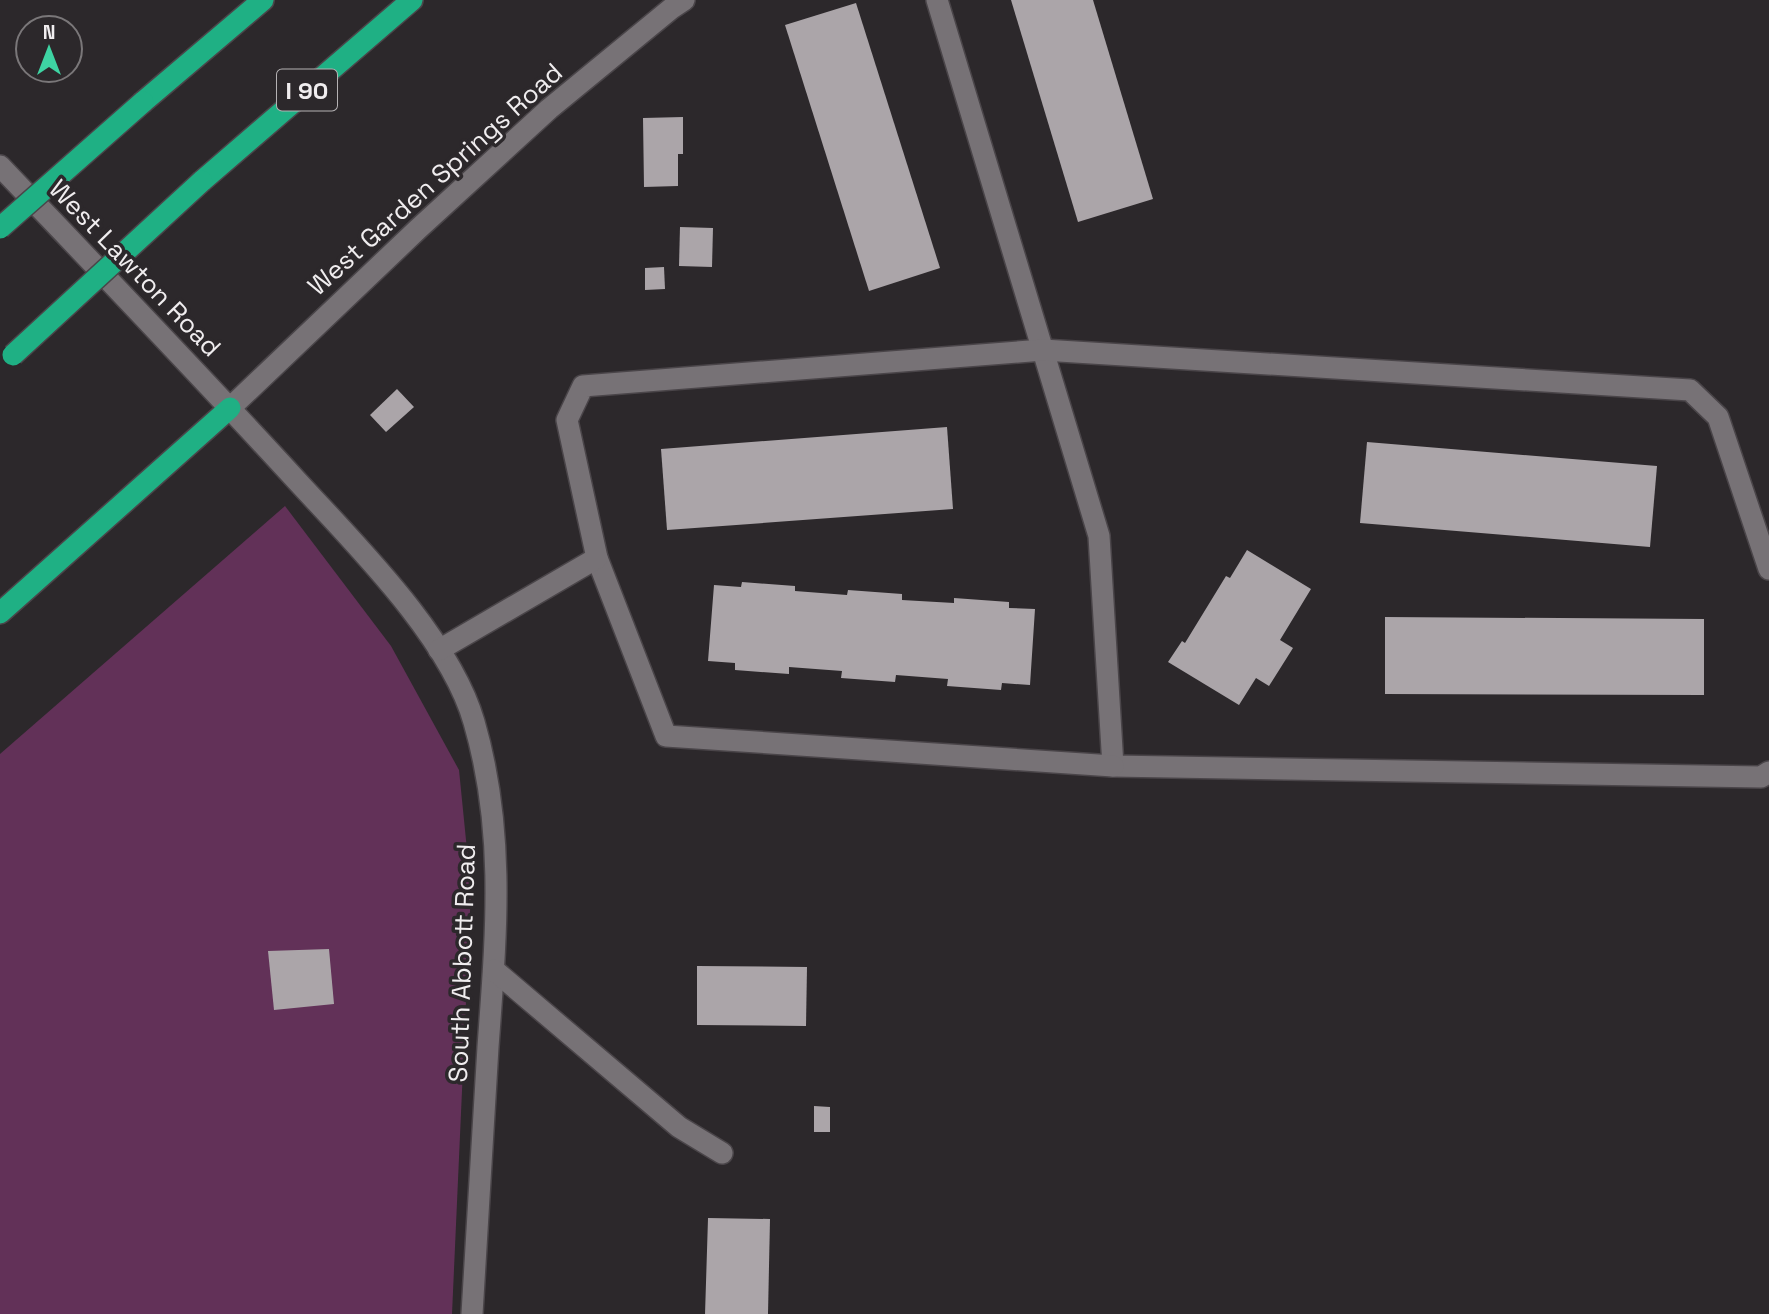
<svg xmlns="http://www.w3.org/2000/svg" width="1769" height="1314" viewBox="0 0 1769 1314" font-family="'Space Grotesk',sans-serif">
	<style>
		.green { fill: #623158 }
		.building { fill: #aba5a9 }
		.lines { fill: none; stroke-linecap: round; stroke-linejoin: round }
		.minor-casing { stroke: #4a4549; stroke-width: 24 }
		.highway-casing { stroke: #4a4549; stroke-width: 24 }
		.minor { stroke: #777276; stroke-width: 21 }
		.highway { stroke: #1fb084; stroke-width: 21 }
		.highway-bridge-casing { stroke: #4a4549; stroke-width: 24; stroke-linecap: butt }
		.highway-bridge { stroke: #1fb084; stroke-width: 21 }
		.labels { text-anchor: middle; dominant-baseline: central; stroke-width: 7; stroke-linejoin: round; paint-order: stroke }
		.shield { fill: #2c282b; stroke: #b5b2b4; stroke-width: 2 }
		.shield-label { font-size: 24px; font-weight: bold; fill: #f0edef }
		.street-label { font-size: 26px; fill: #f0edef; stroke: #2c282b }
	</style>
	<rect width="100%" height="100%" fill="#2c282b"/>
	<polygon class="green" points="285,506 391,646 459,770 471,890 452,1314 0,1314 0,754"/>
	<g class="building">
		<polygon points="1011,0 1093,0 1153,199 1078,222"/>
		<polygon points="856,3 940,268 869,291 785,25"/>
		<polygon points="683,117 683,154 678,154 678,186 644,187 643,118"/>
		<polygon points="680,227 713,228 712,267 679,266"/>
		<polygon points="664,267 665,289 645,290 645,268"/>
		<polygon points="397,389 414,407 386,432 370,415"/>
		<polygon points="947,427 953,509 667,530 661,449"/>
		<polygon points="1367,442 1657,466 1650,547 1360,523"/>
		<polygon points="1247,550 1311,589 1280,640 1293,648 1269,686 1256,678 1239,705 1168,662 1182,641 1185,643 1226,576 1230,578"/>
		<polygon points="742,582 795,586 795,591 847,595 848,590 902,594 902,600 954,603 954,598 1009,602 1009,608 1035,609 1030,685 1002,683 1001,690 947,686 948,679 896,675 895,682 841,678 842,671 789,667 789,674 735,670 735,663 708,661 714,585 741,587"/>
		<polygon points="1385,617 1704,619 1704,695 1385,694"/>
		<polygon points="329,949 334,1004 274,1010 268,951"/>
		<polygon points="697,966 807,967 806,1026 697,1025"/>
		<polygon points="814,1106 830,1107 830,1132 814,1132"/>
		<polygon points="708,1218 770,1219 768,1314 705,1314"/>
	</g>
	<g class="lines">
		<defs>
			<g id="minor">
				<polyline points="937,0 1099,536 1113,766 1761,777 1769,772"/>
				<path d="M0,166c100,105 200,209 298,316 59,64 152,156 176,240 32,110 22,214 14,325 -5,89 -11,178 -16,267"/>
				<polyline points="230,408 418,229 549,109 672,8 684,0"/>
				<polyline points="597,558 666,736 1113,766"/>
				<polyline points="439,650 597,558 567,420 583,386 1043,350 1690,390 1718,417 1769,569"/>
				<polyline points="494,970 679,1127 722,1153"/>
			</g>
			<g id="highway">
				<polyline points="143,102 263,0"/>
				<polyline points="202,181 412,0"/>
				<polyline points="0,613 230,408"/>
			</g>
		</defs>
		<use href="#minor" class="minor-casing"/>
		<use href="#highway" class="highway-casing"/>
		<use href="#minor" class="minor"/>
		<use href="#highway" class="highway"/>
		<defs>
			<g id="highway-bridge">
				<polyline points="0,228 143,102"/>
				<polyline points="13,355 202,181"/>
			</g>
		</defs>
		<use href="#highway-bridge" class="highway-bridge-casing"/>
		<use href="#highway-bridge" class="highway-bridge"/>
	</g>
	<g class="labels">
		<rect class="shield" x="277" y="69.5" width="60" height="41" rx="5"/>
		<g class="shield-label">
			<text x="307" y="90">I 90</text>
		</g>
		<g class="street-label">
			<text transform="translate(435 179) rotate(-42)">West Garden Springs Road</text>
			<text transform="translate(135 268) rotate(46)">West Lawton Road</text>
			<text transform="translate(462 963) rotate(-88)">South Abbott Road</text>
		</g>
	</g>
	<g transform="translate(49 49)"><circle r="33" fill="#2c282b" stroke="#7a7779" stroke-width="2"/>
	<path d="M0-5L12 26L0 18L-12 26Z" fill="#3ed4a3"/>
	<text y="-10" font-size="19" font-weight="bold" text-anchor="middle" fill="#f0edef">N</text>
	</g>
</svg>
